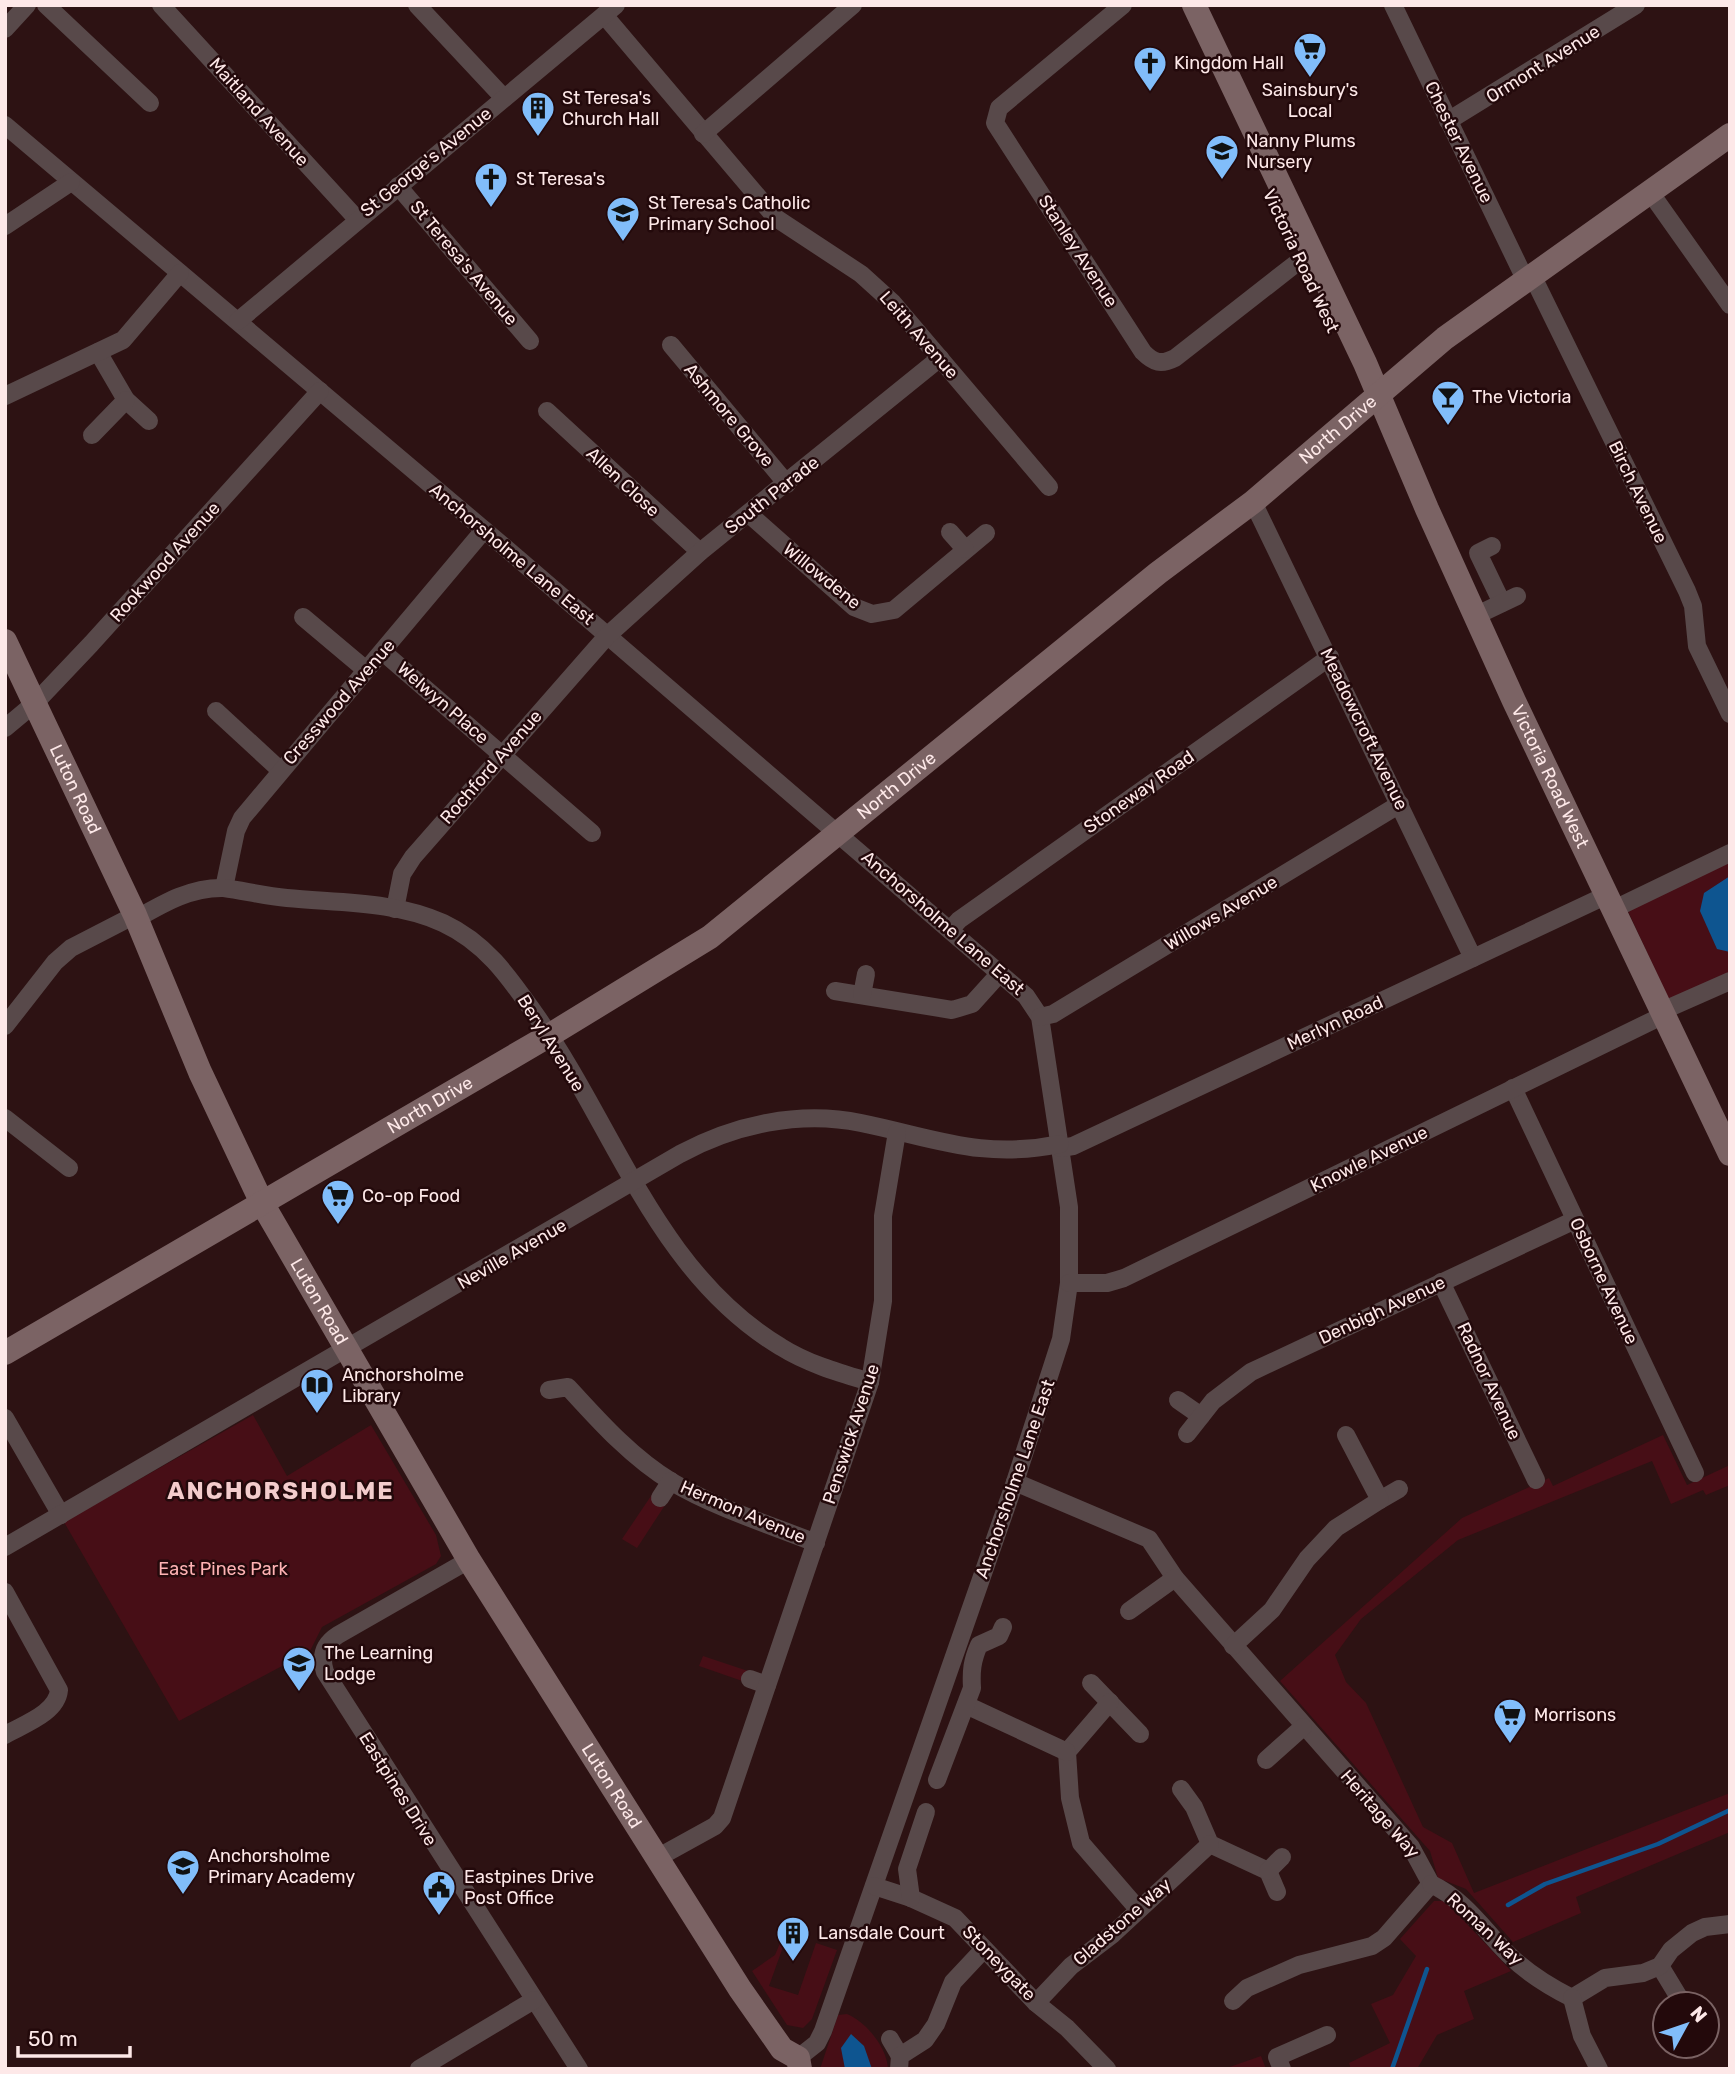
<svg xmlns="http://www.w3.org/2000/svg" width="1735" height="2074" viewBox="0 0 1735 2074" font-family="Rubik,sans-serif">
	<style>
		.green { fill: #470e16 }
		.water { fill: #0e5590 }
		.lines { fill: none; stroke-linecap: round; stroke-linejoin: round }
		.stream { stroke: #0e5590; stroke-width: 4.5 }
		.street { stroke: #58494a; stroke-width: 18 }
		.secondary { stroke: #7b6364; stroke-width: 24 }
		.labels { text-anchor: middle; dominant-baseline: central; stroke-width: 5; stroke-linejoin: round; paint-order: stroke }
		.poi-label { font-size: 18px; fill: #fde8e8; stroke: #23090b; text-anchor: start }
		.street-label { font-size: 18px; fill: #fde8e8; stroke: #23090b }
		.park-label { font-size: 18px; fill: #fdb2b3; stroke: #23090b }
		.district-label { font-size: 24px; font-weight: bold; letter-spacing: 2px; fill: #f3cccc; stroke: #23090b }
	</style>
	<rect width="100%" height="100%" fill="#2d1213"/>
	<g class="green">
		<polygon points="1730,859 1730,974 1669,1000 1627,909"/>
		<polygon points="253,1415 287,1476 371,1425 436,1535 441,1556 436,1564 322,1627 310,1651 179,1721 64,1522"/>
		<polygon points="1663,1435 1687,1485 1730,1465 1730,1485 1706,1495 1703,1490 1671,1504 1652,1461 1458,1540 1361,1619 1335,1655 1346,1682 1366,1703 1423,1827 1452,1843 1474,1893 1730,1793 1730,1832 1576,1897 1581,1913 1513,1942 1466,1889 1438,1878 1430,1851 1280,1681 1462,1518 1549,1478 1553,1486"/>
		<polygon points="653,1493 667,1502 637,1548 622,1539"/>
		<polygon points="703,1656 751,1672 748,1683 699,1666"/>
		<polygon points="1434,1901 1444,1901 1451,1907 1511,1971 1464,1991 1474,2019 1437,2035 1417,2069 1351,2069 1349,2063 1390,2043 1371,2004 1393,1995 1416,1956 1400,1939"/>
		<polygon points="785,1931 788,1933 769,1986 798,1995 816,1943 837,1950 812,2019 803,2028 787,2025 752,1971 775,1955"/>
		<path d="M847,2014c19,8 40,33 41,55h-68l18,-54z"/>
		<polygon points="1261,2056 1266,2069 1224,2069"/>
	</g>
	<g class="water">
		<polygon points="1730,876 1730,952 1717,949 1700,911 1704,893"/>
		<polygon points="851,2034 864,2046 872,2069 845,2069 841,2048"/>
	</g>
	<g class="lines">
		<g class="stream">
			<polyline points="1508,1905 1545,1884 1658,1844 1730,1810"/>
			<polyline points="1392,2069 1427,1969"/>
		</g>
		<g class="street">
			<polyline points="46,5 150,103"/>
			<polyline points="161,5 357,219"/>
			<polyline points="417,5 504,98"/>
			<path d="M1123,5l-124,103 -4,15 148,229c11,11 18,13 32,6l119,-93 18,-10"/>
			<polyline points="1393,5 1525,279"/>
			<polyline points="604,15 776,218 861,274 893,303 1049,487"/>
			<polyline points="5,29 27,5"/>
			<polyline points="1448,121 1636,5"/>
			<polyline points="5,125 515,556 1026,996 1040,1017 1069,1207 1069,1283 1061,1339 1015,1482 823,2031 817,2043 798,2058"/>
			<polyline points="703,134 853,5"/>
			<polyline points="398,186 530,341"/>
			<polyline points="1650,192 1730,305"/>
			<polyline points="5,226 71,182"/>
			<polyline points="1532,275 1687,591 1693,606 1697,646 1730,714"/>
			<polyline points="238,321 616,5"/>
			<polyline points="671,345 787,484"/>
			<polyline points="98,352 126,400 149,421"/>
			<polyline points="5,396 123,340 180,273"/>
			<polyline points="547,411 700,552"/>
			<polyline points="92,435 126,400"/>
			<polyline points="1253,502 1473,958"/>
			<polyline points="749,514 854,607 872,614 894,610 986,533"/>
			<polyline points="950,532 965,549"/>
			<polyline points="1492,546 1478,553 1502,603"/>
			<polyline points="1475,616 1517,596"/>
			<polyline points="303,617 366,670"/>
			<polyline points="383,652 592,833"/>
			<polyline points="216,711 280,770"/>
			<polyline points="5,728 35,703 91,644 320,391"/>
			<polyline points="224,888 236,831 242,818 484,530"/>
			<polyline points="395,909 402,874 413,857 607,636 700,552 940,358"/>
			<polyline points="1614,909 1730,853"/>
			<path d="M136,919c28,-16 55,-32 88,-31 21,3 41,8 63,10 50,5 109,3 156,25 43,20 66,54 92,91 80,113 122,259 246,333 27,17 59,26 89,35"/>
			<polyline points="950,930 959,920 1330,657"/>
			<polyline points="835,991 952,1010 972,1004 1000,973"/>
			<polyline points="862,995 866,974"/>
			<polyline points="1662,1011 1730,981"/>
			<polyline points="1040,1017 1053,1014 1400,804"/>
			<polyline points="5,1026 55,962 71,948 135,915"/>
			<polyline points="1513,1088 1695,1473"/>
			<polyline points="5,1118 69,1168"/>
			<polyline points="1061,1148 1073,1146 1607,895"/>
			<polyline points="1441,1282 1536,1480"/>
			<polyline points="1069,1283 1107,1283 1124,1278 1664,1015"/>
			<path d="M549,1390l19,-3c31,34 64,71 104,95 44,26 96,42 144,61"/>
			<polyline points="1178,1400 1201,1416"/>
			<polyline points="5,1418 61,1515"/>
			<polyline points="1187,1434 1213,1401 1251,1372 1575,1220"/>
			<polyline points="1015,1482 1149,1539 1175,1578 1411,1847 1431,1884 1384,1938 1372,1946 1299,1965 1247,1988 1233,2001"/>
			<polyline points="660,1498 671,1481"/>
			<polyline points="1380,1500 1399,1489"/>
			<path d="M5,1547l675,-393c54,-29 119,-44 181,-31 74,15 121,37 199,21"/>
			<path d="M469,1560l-131,75c-14,9 -18,21 -13,37l254,397"/>
			<path d="M5,1592l54,98c-2,23 -35,34 -54,45"/>
			<polyline points="1129,1611 1175,1578"/>
			<polyline points="1233,1646 1272,1610 1307,1559 1336,1528 1380,1500 1346,1435"/>
			<polyline points="750,1679 767,1685"/>
			<polyline points="1091,1683 1140,1734"/>
			<polyline points="1110,1702 1067,1752 1070,1798 1081,1843 1138,1909"/>
			<polyline points="966,1705 1067,1752"/>
			<polyline points="1266,1760 1303,1727"/>
			<path d="M937,1780l35,-92c-1,-17 0,-27 7,-43l20,-9 4,-9"/>
			<polyline points="1181,1789 1194,1807 1210,1844 1268,1871 1277,1892"/>
			<polyline points="657,1858 715,1826 722,1818 870,1382 883,1301 883,1216 897,1132"/>
			<polyline points="1268,1871 1282,1857"/>
			<path d="M1431,1884c34,16 52,45 77,70 18,18 42,33 64,44"/>
			<polyline points="874,1886 911,1898 955,1918 1036,2003 1067,2028 1107,2069"/>
			<polyline points="911,1898 907,1869 926,1812"/>
			<polyline points="1660,1966 1683,2004"/>
			<polyline points="1572,1998 1605,1978 1643,1973 1660,1966 1671,1950 1692,1933 1705,1927 1730,1924"/>
			<polyline points="1572,1998 1582,2036 1599,2069"/>
			<polyline points="1036,2003 1071,1966 1113,1934 1210,1844"/>
			<polyline points="890,2039 900,2056"/>
			<polyline points="419,2069 534,2000"/>
			<polyline points="899,2069 900,2056 925,2040 936,2024 953,1982 983,1950"/>
			<polyline points="1282,2069 1277,2057 1327,2035"/>
		</g>
		<g class="secondary">
			<path id="s1" d="M1194,5l171,358 62,146 87,192 216,453"/>
			<path id="s2" d="M5,641l130,274 65,157 62,131 207,357 271,429 42,60 16,9 2,11"/>
			<path id="s3" d="M5,1353l545,-318 160,-98 448,-364 95,-71 192,-164 285,-203"/>
		</g>
	</g>
	<defs>
		<symbol id="supermarket-pin" viewBox="-11 -11 22 30"><path d="M0 17L-7.5 6A9.5 9.5 0 1 1 7.5 6Z" fill="#81bdfa" stroke="#23090b"/><path d="M-6-5.5h2.5l.6 2H6L4.5 2H-2.5L-4.4-4H-6ZM-1.5 3.2a1.3 1.3 0 1 0 .1 0ZM3 3.2a1.3 1.3 0 1 0 .1 0Z" fill="#111"/></symbol>
		<symbol id="church-pin" viewBox="-11 -11 22 30"><path d="M0 17L-7.5 6A9.5 9.5 0 1 1 7.5 6Z" fill="#81bdfa" stroke="#23090b"/><path d="M-1.2-6h2.4v3.5h3.3v2.4h-3.3V6h-2.4V-.1h-3.3v-2.4h3.3Z" fill="#111"/></symbol>
		<symbol id="building-pin" viewBox="-11 -11 22 30"><path d="M0 17L-7.5 6A9.5 9.5 0 1 1 7.5 6Z" fill="#81bdfa" stroke="#23090b"/><path d="M-4-6H4V6H1V3H-1V6H-4ZM-2.5-4.3h1.7v1.8h-1.7ZM.8-4.3h1.7v1.8H.8ZM-2.5-1h1.7V.8h-1.7ZM.8-1h1.7V.8H.8Z" fill="#111"/></symbol>
		<symbol id="school-pin" viewBox="-11 -11 22 30"><path d="M0 17L-7.5 6A9.5 9.5 0 1 1 7.5 6Z" fill="#81bdfa" stroke="#23090b"/><path d="M0-5L7-2L0 1L-7-2ZM-4 1L0 2.5L4 1V4Q0 6-4 4Z" fill="#111"/></symbol>
		<symbol id="bar-pin" viewBox="-11 -11 22 30"><path d="M0 17L-7.5 6A9.5 9.5 0 1 1 7.5 6Z" fill="#81bdfa" stroke="#23090b"/><path d="M-6-5H6L.8 .8V4.5H3.5V6h-7V4.5H-.8V.8Z" fill="#111"/></symbol>
		<symbol id="library-pin" viewBox="-11 -11 22 30"><path d="M0 17L-7.5 6A9.5 9.5 0 1 1 7.5 6Z" fill="#81bdfa" stroke="#23090b"/><path d="M-6-4Q-3-5.5-.7-3.5V5Q-3 3-6 4ZM6-4Q3-5.5 .7-3.5V5Q3 3 6 4Z" fill="#111"/></symbol>
		<symbol id="civic-pin" viewBox="-11 -11 22 30"><path d="M0 17L-7.5 6A9.5 9.5 0 1 1 7.5 6Z" fill="#81bdfa" stroke="#23090b"/><path d="M-.6-6.5H3V-4.5H.6V-3L4-1V1h2V6H-6V1h2V-1L-.6-3ZM-1.2 2.5V6h2.4V2.5Z" fill="#111"/></symbol>
	</defs>
	<g fill-rule="evenodd">
		<use href="#supermarket-pin" x="1291" y="30" width="38" height="52"/>
		<use href="#church-pin" x="1131" y="44" width="38" height="52"/>
		<use href="#building-pin" x="519" y="89" width="38" height="52"/>
		<use href="#school-pin" x="1203" y="132" width="38" height="52"/>
		<use href="#church-pin" x="472" y="160" width="38" height="52"/>
		<use href="#school-pin" x="604" y="194" width="38" height="52"/>
		<use href="#bar-pin" x="1429" y="378" width="38" height="52"/>
		<use href="#supermarket-pin" x="319" y="1177" width="38" height="52"/>
		<use href="#library-pin" x="298" y="1366" width="38" height="52"/>
		<use href="#school-pin" x="280" y="1644" width="38" height="52"/>
		<use href="#supermarket-pin" x="1491" y="1696" width="38" height="52"/>
		<use href="#school-pin" x="164" y="1847" width="38" height="52"/>
		<use href="#civic-pin" x="420" y="1868" width="38" height="52"/>
		<use href="#building-pin" x="774" y="1914" width="38" height="52"/>
	</g>
	<g class="labels">
		<g class="poi-label">
			<text x="1174" y="63">Kingdom Hall</text>
			<text x="1310" y="90" text-anchor="middle">Sainsbury's<tspan x="1310" dy="21">Local</tspan></text>
			<text x="562" y="98">St Teresa's<tspan x="562" dy="21">Church Hall</tspan></text>
			<text x="1246" y="141">Nanny Plums<tspan x="1246" dy="21">Nursery</tspan></text>
			<text x="516" y="179">St Teresa's</text>
			<text x="648" y="203">St Teresa's Catholic<tspan x="648" dy="21">Primary School</tspan></text>
			<text x="1472" y="397">The Victoria</text>
			<text x="362" y="1196">Co-op Food</text>
			<text x="342" y="1375">Anchorsholme<tspan x="342" dy="21">Library</tspan></text>
			<text x="324" y="1653">The Learning<tspan x="324" dy="21">Lodge</tspan></text>
			<text x="1534" y="1715">Morrisons</text>
			<text x="208" y="1856">Anchorsholme<tspan x="208" dy="21">Primary Academy</tspan></text>
			<text x="464" y="1877">Eastpines Drive<tspan x="464" dy="21">Post Office</tspan></text>
			<text x="818" y="1933">Lansdale Court</text>
		</g>
		<g class="street-label">
			<text transform="translate(1543 64) rotate(-32)">Ormont Avenue</text>
			<text transform="translate(259 112) rotate(48)">Maitland Avenue</text>
			<text transform="translate(1459 142) rotate(64)">Chester Avenue</text>
			<text transform="translate(426 162) rotate(-39)">St George's Avenue</text>
			<text transform="translate(1078 251) rotate(57)">Stanley Avenue</text>
			<text transform="translate(1301 261) rotate(65)">Victoria Road West</text>
			<text transform="translate(464 263) rotate(50)">St Teresa's Avenue</text>
			<text transform="translate(919 335) rotate(49)">Leith Avenue</text>
			<text transform="translate(729 415) rotate(50)">Ashmore Grove</text>
			<text stroke="none"><textPath href="#s3" startOffset="1626">North Drive</textPath></text>
			<text transform="translate(623 482) rotate(43)">Allen Close</text>
			<text transform="translate(1638 492) rotate(64)">Birch Avenue</text>
			<text transform="translate(772 495) rotate(-38)">South Parade</text>
			<text transform="translate(512 554) rotate(40)">Anchorsholme Lane East</text>
			<text transform="translate(165 562) rotate(-48)">Rookwood Avenue</text>
			<text transform="translate(822 576) rotate(39)">Willowdene</text>
			<text transform="translate(339 702) rotate(-49)">Cresswood Avenue</text>
			<text transform="translate(443 703) rotate(41)">Welwyn Place</text>
			<text transform="translate(1364 729) rotate(64)">Meadowcroft Avenue</text>
			<text transform="translate(491 767) rotate(-49)">Rochford Avenue</text>
			<text stroke="none"><textPath href="#s1" startOffset="850">Victoria Road West</textPath></text>
			<text stroke="none"><textPath href="#s3" startOffset="1059">North Drive</textPath></text>
			<text stroke="none"><textPath href="#s2" startOffset="164">Luton Road</textPath></text>
			<text transform="translate(1139 792) rotate(-35)">Stoneway Road</text>
			<text transform="translate(1221 913) rotate(-31)">Willows Avenue</text>
			<text transform="translate(943 923) rotate(41)">Anchorsholme Lane East</text>
			<text transform="translate(1335 1023) rotate(-25)">Merlyn Road</text>
			<text transform="translate(551 1043) rotate(58)">Beryl Avenue</text>
			<text stroke="none"><textPath href="#s3" startOffset="492">North Drive</textPath></text>
			<text transform="translate(1369 1159) rotate(-26)">Knowle Avenue</text>
			<text transform="translate(512 1254) rotate(-30)">Neville Avenue</text>
			<text transform="translate(1604 1281) rotate(65)">Osborne Avenue</text>
			<text stroke="none"><textPath href="#s2" startOffset="732">Luton Road</textPath></text>
			<text transform="translate(1382 1310) rotate(-25)">Denbigh Avenue</text>
			<text transform="translate(1489 1381) rotate(65)">Radnor Avenue</text>
			<text transform="translate(851 1434) rotate(-72)">Penswick Avenue</text>
			<text transform="translate(1015 1479) rotate(-71)">Anchorsholme Lane East</text>
			<text transform="translate(743 1512) rotate(23)">Hermon Avenue</text>
			<text stroke="none"><textPath href="#s2" startOffset="1298">Luton Road</textPath></text>
			<text transform="translate(398 1789) rotate(58)">Eastpines Drive</text>
			<text transform="translate(1380 1814) rotate(49)">Heritage Way</text>
			<text transform="translate(1122 1922) rotate(-41)">Gladstone Way</text>
			<text transform="translate(1485 1929) rotate(43)">Roman Way</text>
			<text transform="translate(999 1963) rotate(46)">Stoneygate</text>
		</g>
		<g class="park-label">
			<text x="223" y="1569">East Pines Park</text>
		</g>
		<g class="district-label">
			<text x="281" y="1491">ANCHORSHOLME</text>
		</g>
	</g>
	<rect width="1735" height="2074" fill="none" stroke="#fde8e8" stroke-width="14"/>
	<g transform="translate(1686 2025) rotate(50)"><circle r="33" fill="#23090b" stroke="#7a6263" stroke-width="2"/>
	<path d="M0-5L12 26L0 18L-12 26Z" fill="#81bdfa"/>
	<text y="-10" font-size="19" font-weight="bold" text-anchor="middle" fill="#fde8e8">N</text>
	</g>
	<path d="M18 2046v10h112v-10" fill="none" stroke="#fde8e8" stroke-width="3.5"/>
	<text x="28" y="2046" font-size="21" fill="#fde8e8" stroke="#23090b" stroke-width="5" paint-order="stroke">50 m</text>
</svg>
